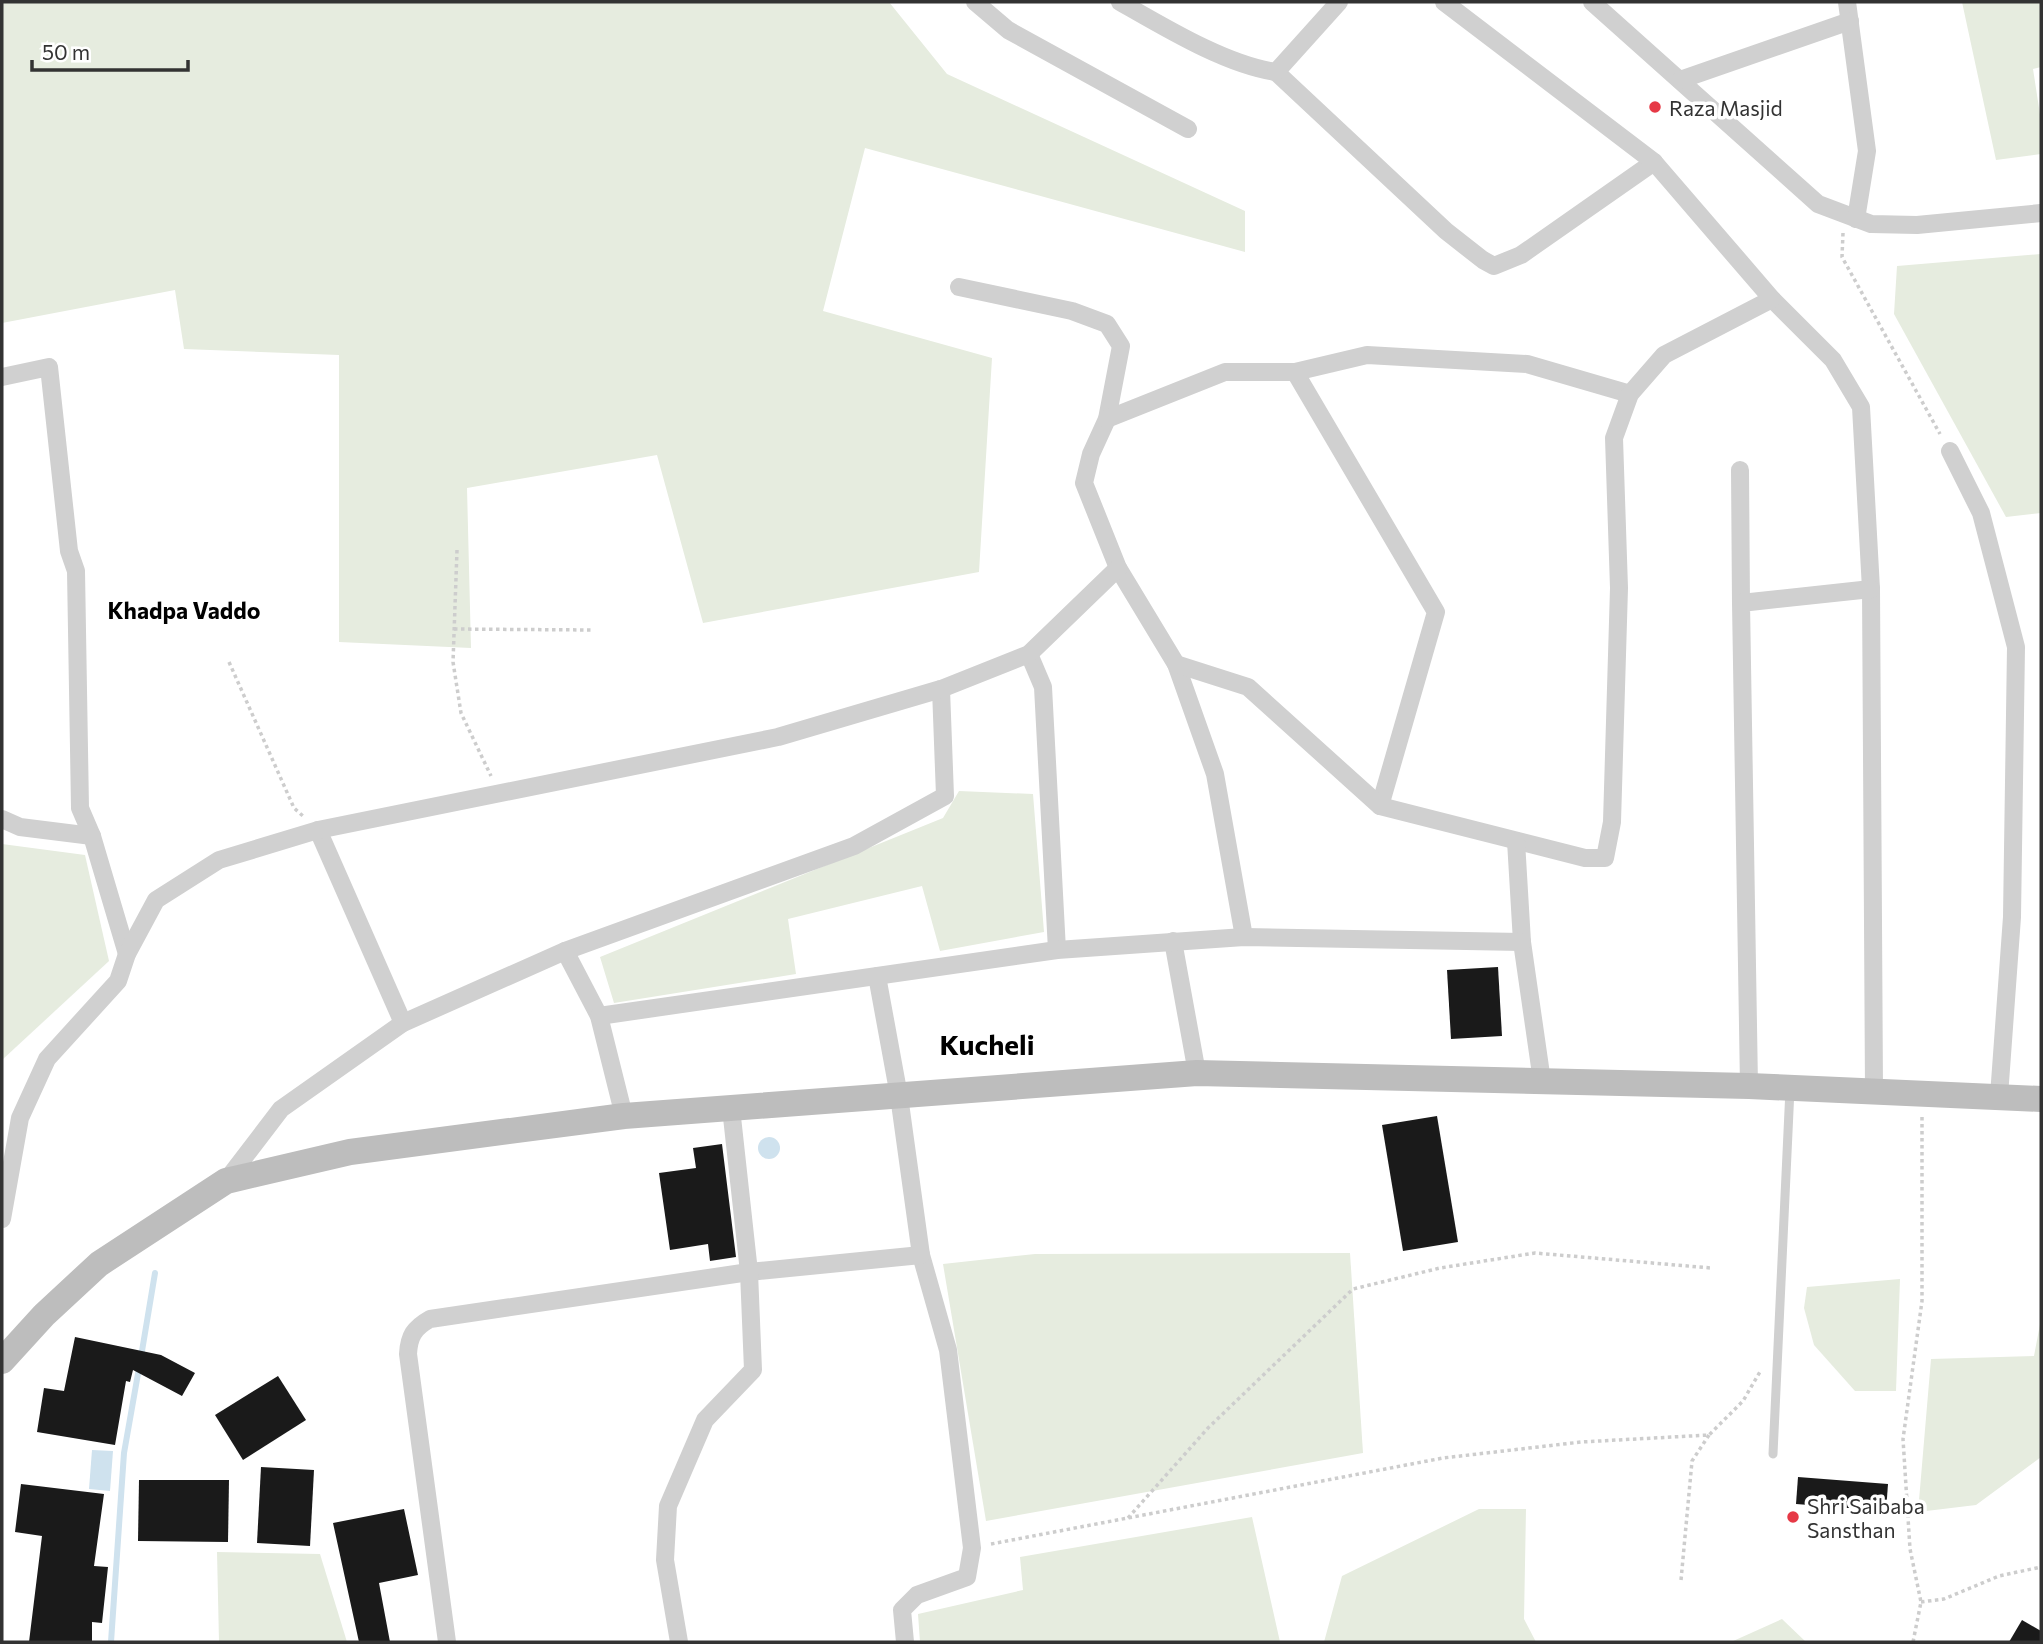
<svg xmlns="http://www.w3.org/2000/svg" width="2043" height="1644" viewBox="0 0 2043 1644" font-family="Commissioner,sans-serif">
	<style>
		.green { fill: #e6ecdf }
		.water { fill: #cfe2ee }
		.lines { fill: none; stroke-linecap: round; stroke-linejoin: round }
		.stream { stroke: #cfe2ee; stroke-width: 6 }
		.building { fill: #1a1a1a }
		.path { stroke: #cdcdcd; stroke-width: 3.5; stroke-dasharray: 3.5 3.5; stroke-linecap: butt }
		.lane { stroke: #d0d0d0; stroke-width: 9 }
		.street { stroke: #d0d0d0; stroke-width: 18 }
		.secondary { stroke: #bdbdbd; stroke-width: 26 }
		.poi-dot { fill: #e63946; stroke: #fff; stroke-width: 2.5 }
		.labels { text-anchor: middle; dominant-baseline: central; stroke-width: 7; stroke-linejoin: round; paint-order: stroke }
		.poi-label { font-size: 21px; fill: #333; stroke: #fff; text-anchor: start }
		.neighbourhood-label { font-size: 23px; font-weight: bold; fill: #000; stroke: #fff }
		.district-label { font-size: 28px; font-weight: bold; fill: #000; stroke: #fff }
	</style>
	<rect width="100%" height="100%" fill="#fff"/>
	<g class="green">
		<polygon points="2,2 889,2 947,74 1245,211 1245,252 865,148 823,311 992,358 979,572 703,623 657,455 467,488 471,648 339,642 339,355 184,349 175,290 2,323"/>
		<polygon points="1962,2 2041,2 2041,67 2033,69 2041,121 2041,154 1996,160"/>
		<polygon points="2041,254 2041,513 2006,517 1894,314 1897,266"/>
		<polygon points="959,791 1033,794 1044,932 940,951 922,886 788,919 796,974 614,1003 600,957 943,818"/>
		<polygon points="2,844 85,855 109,961 2,1060"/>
		<polygon points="1350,1253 1363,1453 986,1521 943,1264 1035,1254"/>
		<polygon points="1900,1279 1896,1391 1855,1391 1814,1345 1804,1308 1807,1287"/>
		<polygon points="2041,1319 2041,1457 1976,1505 1918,1512 1931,1359 2034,1356"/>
		<polygon points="1479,1509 1526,1509 1524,1619 1536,1642 1324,1642 1342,1576"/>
		<polygon points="1252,1517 1280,1642 920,1642 918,1614 1023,1590 1020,1557"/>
		<polygon points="217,1552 320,1554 347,1642 219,1642"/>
		<polygon points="1782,1619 1806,1642 1731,1642"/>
	</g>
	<g class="water">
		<circle cx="769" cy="1148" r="11"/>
		<polygon points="92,1450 113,1451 110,1491 89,1489"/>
	</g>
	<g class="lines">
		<g class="stream">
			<polyline points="141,1357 155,1273"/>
			<polyline points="111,1642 124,1453 139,1368"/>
		</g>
	</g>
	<g class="building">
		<polygon points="1498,967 1502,1036 1451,1039 1447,970"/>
		<polygon points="1437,1116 1458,1242 1403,1251 1382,1125"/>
		<polygon points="722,1144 736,1257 710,1261 708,1244 670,1250 659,1173 696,1168 693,1148"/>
		<polygon points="75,1337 161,1355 195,1373 182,1396 133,1370 130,1382 126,1381 115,1445 37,1432 44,1388 64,1391"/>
		<polygon points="278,1376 306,1420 243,1460 215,1415"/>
		<polygon points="261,1467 314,1470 310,1546 257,1543"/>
		<polygon points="1798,1477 1888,1484 1886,1511 1796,1504"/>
		<polygon points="139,1480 229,1480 228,1542 138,1541"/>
		<polygon points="21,1484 104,1494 94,1566 108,1567 102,1623 92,1622 92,1642 29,1642 42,1536 15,1532"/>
		<polygon points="404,1509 418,1575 379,1583 390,1642 359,1642 333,1523"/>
		<polygon points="2022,1620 2041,1631 2041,1642 2009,1642"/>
	</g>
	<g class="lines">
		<g class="path">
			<polyline points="1843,233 1842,257 1940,434"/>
			<polyline points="457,550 453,662 461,713 491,776"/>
			<polyline points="454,629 593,630"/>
			<polyline points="229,662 294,808 304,817"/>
			<polyline points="1128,1518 1208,1428 1353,1289 1440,1268 1535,1253 1711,1268"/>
			<polyline points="991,1544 1443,1458 1581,1442 1709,1435 1743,1401 1761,1370"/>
			<polyline points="1681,1580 1692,1461 1709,1435"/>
			<polyline points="1921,1602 1944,1599 1999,1576 2041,1567"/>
			<polyline points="1913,1642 1921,1602 1910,1549 1903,1439 1922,1301 1922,1116"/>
		</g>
		<polyline class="lane" points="1773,1454 1790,1089"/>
		<g class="street">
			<polyline points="975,2 1008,30 1188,129"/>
			<path d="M1120,2c44,25 106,63 156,70l170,159 37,29 11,6 27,-11 133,-93"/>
			<polyline points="1444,2 1654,162 1772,299 1833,360 1861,407 1871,589 1874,1090"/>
			<polyline points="1592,2 1818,204 1871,224 1917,225 2041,213"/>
			<polyline points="1847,2 1867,151 1856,219"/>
			<polyline points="1276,72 1339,2"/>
			<polyline points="1680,80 1850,21"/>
			<polyline points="959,287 1072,311 1107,324 1121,346 1107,419 1091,454 1084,483 1118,568 1176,664 1215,774 1244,937"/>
			<polyline points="1295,372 1436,612 1380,806"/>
			<polyline points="2,377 49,367 69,551 76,571 80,808 92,836 127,954"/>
			<polyline points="1107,419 1225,372 1295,372 1367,355 1527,364 1630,394"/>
			<polyline points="1950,451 1981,513 2016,647 2012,917 1999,1096"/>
			<polyline points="1740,470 1741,603"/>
			<polyline points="1029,654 1043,687 1057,950"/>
			<polyline points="1176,664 1248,687 1380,806 1585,858 1605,858 1612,822 1619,588 1614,438 1630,394 1664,355 1772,299"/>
			<polyline points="2,819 20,827 92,836"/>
			<polyline points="318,830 403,1023"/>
			<polyline points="1516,841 1522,942 1542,1081"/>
			<polyline points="1173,941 1197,1073"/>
			<polyline points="565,951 599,1016 624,1116"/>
			<polyline points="877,976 899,1096 921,1255 948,1350 972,1548 967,1577 917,1595 902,1610 905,1642"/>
			<polyline points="599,1016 1057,950 1244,937 1522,942"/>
			<polyline points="1749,1086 1741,603 1871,589"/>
			<polyline points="226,1181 281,1109 403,1023 565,951 854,846 945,796 941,689"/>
			<polyline points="2,1219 20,1118 47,1059 118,981 127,954 156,900 219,860 318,830 778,737 941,689 1029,654 1118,568"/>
			<path d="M447,1642l-39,-288c1,-18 6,-26 22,-35l319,-47 172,-17"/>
			<polyline points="679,1642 665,1560 668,1506 705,1420 753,1370 749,1272 731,1108"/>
		</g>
		<polyline class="secondary" points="2,1361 44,1315 99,1264 226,1181 350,1152 624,1116 1197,1073 1749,1086 2041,1099"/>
	</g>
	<g class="poi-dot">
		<circle cx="1655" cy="107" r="7"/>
		<circle cx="1793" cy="1517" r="7"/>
	</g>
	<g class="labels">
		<g class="poi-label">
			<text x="1669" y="107">Raza Masjid</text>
			<text x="1807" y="1505">Shri Saibaba<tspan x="1807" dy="24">Sansthan</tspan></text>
		</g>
		<g class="neighbourhood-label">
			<text x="184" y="610">Khadpa Vaddo</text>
		</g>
		<g class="district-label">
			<text x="987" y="1044">Kucheli</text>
		</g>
	</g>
	<rect width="2043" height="1644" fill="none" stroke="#333333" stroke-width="7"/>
	<path d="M32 60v10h156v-10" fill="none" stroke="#333333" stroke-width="3.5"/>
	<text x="42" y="60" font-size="21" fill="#333333" stroke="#ffffff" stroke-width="5" paint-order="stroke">50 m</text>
</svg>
